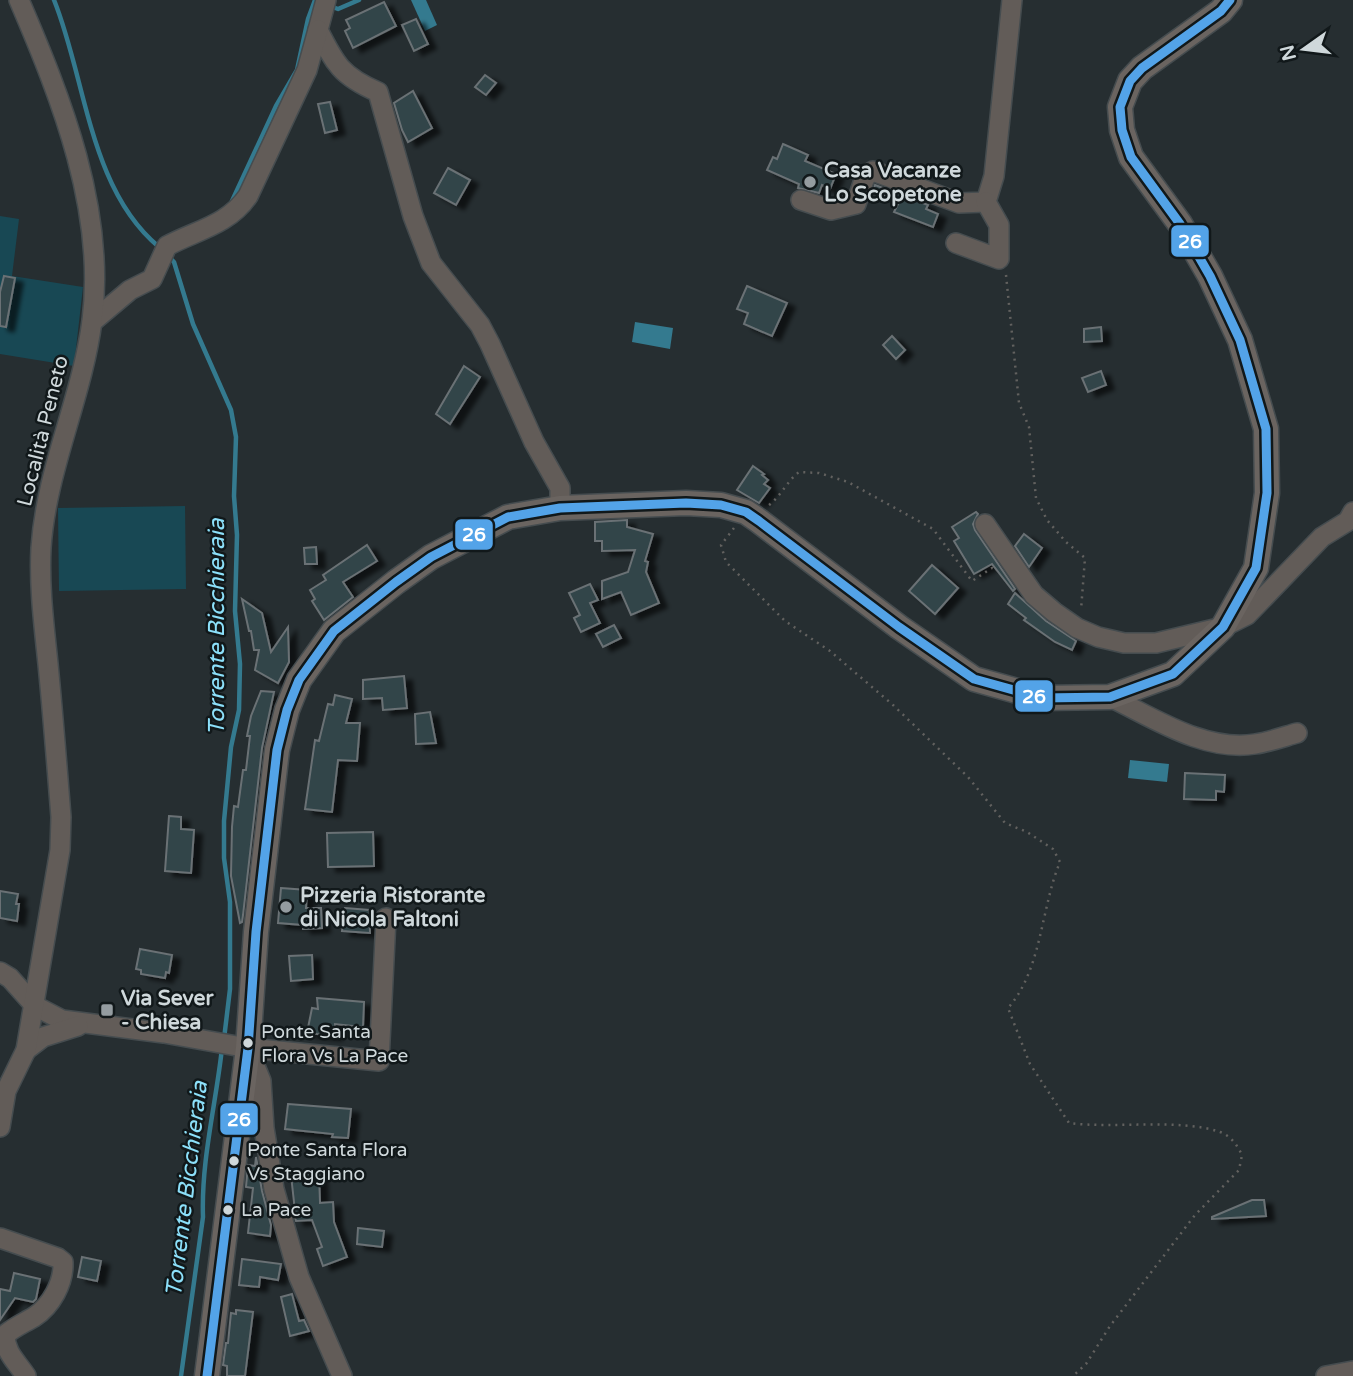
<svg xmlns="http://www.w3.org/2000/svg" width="1353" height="1376" viewBox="0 0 1353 1376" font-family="'Varela Round',sans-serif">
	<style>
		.green { fill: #184854 }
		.water { fill: #347a8f }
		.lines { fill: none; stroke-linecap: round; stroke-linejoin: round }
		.stream { stroke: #347a8f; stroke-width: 4.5 }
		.building { fill: #304449; stroke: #6a7174; stroke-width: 2; filter: url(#shadow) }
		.minor-casing { stroke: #454c4f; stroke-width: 22 }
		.major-casing { stroke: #454c4f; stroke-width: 27 }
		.path { stroke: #62615f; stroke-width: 2.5; stroke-dasharray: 2 5; stroke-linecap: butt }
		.minor { stroke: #625c58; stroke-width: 19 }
		.major { stroke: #6a6460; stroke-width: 24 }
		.bus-1-casing { stroke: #11181a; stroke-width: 14 }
		.bus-1 { stroke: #53a3e8; stroke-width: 9 }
		.poi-dot { fill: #949ca0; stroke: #11181a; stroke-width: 2.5 }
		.bus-dot { fill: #cfd8db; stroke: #11181a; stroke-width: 2.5 }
		.labels { text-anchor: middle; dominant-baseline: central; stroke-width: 5; stroke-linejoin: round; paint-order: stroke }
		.bus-label { font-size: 19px; fill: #cfd8db; stroke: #11181a; text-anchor: start }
		.poi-label { font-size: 21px; font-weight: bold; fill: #cfd8db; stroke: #11181a; text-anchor: start }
		.street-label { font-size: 21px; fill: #cfd8db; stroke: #11181a }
		.water-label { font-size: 23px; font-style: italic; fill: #8ce0fa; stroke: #11181a }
		.line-badge { stroke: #11181a; stroke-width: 2.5 }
		.badge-label { font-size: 19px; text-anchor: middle; font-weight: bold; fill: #fff }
	</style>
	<defs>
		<filter id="shadow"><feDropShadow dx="8" dy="4.5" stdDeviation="2" flood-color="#0009"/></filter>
	</defs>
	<rect width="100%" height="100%" fill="#262e31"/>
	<g class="green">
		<polygon points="0,216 19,219 12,276 83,287 74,366 0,354"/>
		<polygon points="185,506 186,589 59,591 58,508"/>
	</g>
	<g class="water">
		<polygon points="411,0 426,0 437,25 425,31"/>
		<polygon points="635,322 673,328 670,349 632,342"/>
		<polygon points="1130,760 1169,764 1167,782 1128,778"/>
	</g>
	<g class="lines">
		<g class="stream">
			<path d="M54,0c32,79 35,189 105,247"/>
			<polyline points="330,6 338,9 359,0"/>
			<polyline points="232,201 276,106 297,70 308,19 315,0 319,2"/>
			<polyline points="168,256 174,262 193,324 231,410 236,437 234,496 237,535 235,611 240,664 239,710 231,747 224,821 224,858 230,902 230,989 224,1039"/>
			<path d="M181,1376l22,-159c-2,-57 13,-113 19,-169"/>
		</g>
	</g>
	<g class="building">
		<polygon points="384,2 396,26 353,48 345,31 350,28 346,20"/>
		<polygon points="416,19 428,44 414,51 402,25"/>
		<polygon points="485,75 496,83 486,95 475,87"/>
		<polygon points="413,91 432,128 408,142 402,130 394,103"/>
		<polygon points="330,102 337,130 325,133 318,104"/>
		<polygon points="783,144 808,155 805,161 836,174 830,189 822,185 819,193 798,188 799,184 767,170 773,157 777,159"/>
		<polygon points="448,168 470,180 456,205 434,193"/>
		<polygon points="875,185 928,205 926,209 938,214 933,227 894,212 900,200 873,192"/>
		<polygon points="4,276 15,278 6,327 0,326 0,292"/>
		<polygon points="747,286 787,303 772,336 744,324 748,313 737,309"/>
		<polygon points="1101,327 1102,341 1084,342 1084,329"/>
		<polygon points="892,336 905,350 896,359 883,345"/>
		<polygon points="464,366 480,377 450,424 436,414"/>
		<polygon points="1101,371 1106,385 1088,392 1082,378"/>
		<polygon points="753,466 764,474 762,475 768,480 764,484 770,488 759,503 737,490"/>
		<polygon points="976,512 978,514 973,524 975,530 1015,589 1013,591 992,564 974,574 954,541 959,538 952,527"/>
		<polygon points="627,520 627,527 653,534 645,561 648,562 646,572 659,603 631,615 621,592 602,599 602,581 628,572 635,550 602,551 602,541 595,541 595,522"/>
		<polygon points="1024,534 1042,548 1029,567 1015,546"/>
		<polygon points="367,545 377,561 343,582 353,597 324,620 312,601 315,599 310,590 326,580 323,575"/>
		<polygon points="316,547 317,564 305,564 304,548"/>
		<polygon points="932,565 958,588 935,614 909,591"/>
		<polygon points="590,584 598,600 590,603 600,623 581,632 574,618 580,615 569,593"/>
		<polygon points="1015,593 1046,621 1076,641 1072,650 1055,642 1024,620 1026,618 1008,604"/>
		<polygon points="242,599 262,613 271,652 288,627 289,662 278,683 255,670 259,650 254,650 251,631 249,631"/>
		<polygon points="614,625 621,638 603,647 596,634"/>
		<polygon points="404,676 407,708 383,710 382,698 363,699 363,680"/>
		<polygon points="261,691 274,692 262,748 243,915 242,922 240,923 231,876 232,827 234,806 238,807 243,770 246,770 250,736 247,736 251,716"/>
		<polygon points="335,695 352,699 346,723 360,723 357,761 338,760 332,812 305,809 315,740 319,741 328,704 333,705"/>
		<polygon points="430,712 436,743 416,744 415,714"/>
		<polygon points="1185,773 1225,775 1224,792 1216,791 1216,800 1184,799"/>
		<polygon points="169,816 181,817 181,829 194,830 191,873 165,871"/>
		<polygon points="373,832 374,866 328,867 327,833"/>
		<polygon points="281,888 307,890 306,908 321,908 322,928 303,929 303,925 278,923"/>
		<polygon points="0,891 18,894 16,904 19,904 17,921 0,918"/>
		<polygon points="345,908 369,910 370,933 342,931"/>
		<polygon points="140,949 172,955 169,973 166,972 165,978 141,974 141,970 136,969"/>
		<polygon points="312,955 313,979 291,981 289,956"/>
		<polygon points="317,998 364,1002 363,1027 335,1024 334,1036 307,1033 312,1008 318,1009"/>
		<polygon points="288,1104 351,1109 348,1138 332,1137 333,1134 285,1129"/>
		<polygon points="256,1157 262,1191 271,1225 270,1236 248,1233 253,1188 246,1187 248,1165 255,1166"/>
		<polygon points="319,1173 320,1203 333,1202 334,1222 347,1257 323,1266 317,1249 322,1247 312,1220 296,1221 293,1211 295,1211 291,1175"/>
		<polygon points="1252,1200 1264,1200 1266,1216 1212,1219 1212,1217"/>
		<polygon points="358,1228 384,1231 382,1247 357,1244"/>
		<polygon points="82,1257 101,1261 97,1281 78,1277"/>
		<polygon points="242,1259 281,1264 278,1280 260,1277 259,1287 239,1285"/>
		<polygon points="14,1273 40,1279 36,1299 33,1302 15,1298 0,1320 0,1289 10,1291"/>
		<polygon points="292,1294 299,1321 304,1320 309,1331 290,1336 281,1297"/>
		<polygon points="236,1310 253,1312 245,1376 227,1376 227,1366 223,1365 226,1343 228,1343 231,1313 236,1314"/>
	</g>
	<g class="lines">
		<defs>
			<g id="minor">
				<path d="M326,0l-8,30c17,34 23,46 60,62l35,124 18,47 49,62 10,19 44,98 26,46v20"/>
				<polyline points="801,200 831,210 856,204 865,177 873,171 959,203 986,202 994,176 1012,0"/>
				<polyline points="956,243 999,259 999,225 986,202"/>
				<path d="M92,322l38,-32 22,-11 15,-33c30,-16 61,-21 81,-50l59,-126 11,-40"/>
				<polyline points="985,524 1034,595 1054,612 1077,628 1098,637 1124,643 1156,643 1223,627 1247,615 1322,537 1348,521 1353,512"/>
				<path d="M1110,697c44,21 94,55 145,47 14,-2 28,-7 42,-11"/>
				<polyline points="0,972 10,978 35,1006 62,1020 164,1033 248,1048 379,1061 386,918"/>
				<polyline points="248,1049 261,1081 264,1128 274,1189 299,1277 342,1376"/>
				<polyline points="26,1050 43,1037 78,1026"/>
				<path d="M0,1127l6,-36 20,-41 34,-200 1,-33c-4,-51 -8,-102 -13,-153 -4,-39 -9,-77 -7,-116 5,-78 41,-150 51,-227 14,-110 -30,-221 -73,-321"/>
				<path d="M0,1238l58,20 5,4c1,21 -12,44 -29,55 -10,6 -20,10 -29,18 0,18 12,27 21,41"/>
				<polyline points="1326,1376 1353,1371"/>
			</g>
			<polyline id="major" points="207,1376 248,1048 256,932 277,750 287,710 299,680 334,631 396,582 431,557 508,517 560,508 686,503 721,505 746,512 759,521 899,627 974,679 1042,698 1110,697 1173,674 1223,627 1256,568 1267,493 1266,429 1240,340 1210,276 1180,224 1131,157 1122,130 1120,107 1130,81 1142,68 1221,11 1230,0"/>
		</defs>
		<use href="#minor" class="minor-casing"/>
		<use href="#major" class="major-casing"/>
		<g class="path">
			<polyline points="1006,275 1019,403 1029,427 1036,498 1047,520 1066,542 1085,558 1081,610"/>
			<path d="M769,505c13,-10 18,-24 30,-33l20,1 29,9 85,47 39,52 20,-13 2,2"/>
			<path d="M734,528l-13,17 5,17 59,59 45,30 63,54 75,72 37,46 22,9 26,17 7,13c-19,45 -18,108 -52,146l22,56 39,59c45,6 111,-5 151,9 11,4 17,13 22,23l-3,15 -44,45 -85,111 -24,38 -13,12"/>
		</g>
		<use href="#minor" class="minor"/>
		<use href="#major" class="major"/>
		<defs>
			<polyline id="bus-1" points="207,1376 248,1048 256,932 277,750 287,710 299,680 334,631 396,582 431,557 508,517 560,508 686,503 721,505 746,512 759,521 899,627 974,679 1042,698 1110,697 1173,674 1223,627 1256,568 1267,493 1266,429 1240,340 1210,276 1180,224 1131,157 1122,130 1120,107 1130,81 1142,68 1221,11 1230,0"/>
		</defs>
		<use href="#bus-1" class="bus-1-casing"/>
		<use href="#bus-1" class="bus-1"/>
	</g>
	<g class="poi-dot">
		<circle cx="810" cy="182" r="7"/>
		<circle cx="286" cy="907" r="7"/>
		<rect x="100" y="1003" width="14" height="14" rx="3.5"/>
	</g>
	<g class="bus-dot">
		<circle cx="248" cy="1043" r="6"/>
		<circle cx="234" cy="1161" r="6"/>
		<circle cx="228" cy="1210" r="6"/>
	</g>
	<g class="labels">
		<g class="bus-label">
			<text x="261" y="1032">Ponte Santa<tspan x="261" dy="24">Flora Vs La Pace</tspan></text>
			<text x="247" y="1150">Ponte Santa Flora<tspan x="247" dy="24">Vs Staggiano</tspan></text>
			<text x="241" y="1210">La Pace</text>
		</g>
		<g class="poi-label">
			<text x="824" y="170">Casa Vacanze<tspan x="824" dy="24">Lo Scopetone</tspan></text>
			<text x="300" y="895">Pizzeria Ristorante<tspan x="300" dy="24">di Nicola Faltoni</tspan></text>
			<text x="121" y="998">Via Sever<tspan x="121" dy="24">- Chiesa</tspan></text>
		</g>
		<g class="street-label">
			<text transform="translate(43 431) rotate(-76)">Località Peneto</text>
		</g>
		<g class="water-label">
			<text transform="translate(217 627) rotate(-90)">Torrente Bicchieraia</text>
			<text transform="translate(187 1189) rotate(-83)">Torrente Bicchieraia</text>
		</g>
	</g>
	<g class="line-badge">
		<rect x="1170" y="224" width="40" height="34" rx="7" fill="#53a3e8"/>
		<rect x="454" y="518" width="40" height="33" rx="7" fill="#53a3e8"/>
		<rect x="1014" y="679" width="40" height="34" rx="7" fill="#53a3e8"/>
		<rect x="219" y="1102" width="40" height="34" rx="7" fill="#53a3e8"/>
	</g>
	<g class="badge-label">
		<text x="1190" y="248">26</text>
		<text x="474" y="541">26</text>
		<text x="1034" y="703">26</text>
		<text x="239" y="1126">26</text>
	</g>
	<g transform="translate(1304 49) rotate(256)" stroke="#11181a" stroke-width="5" paint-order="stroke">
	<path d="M0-5L12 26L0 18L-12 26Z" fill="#cfd8db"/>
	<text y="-10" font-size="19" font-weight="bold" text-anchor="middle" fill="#cfd8db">N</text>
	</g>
</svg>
